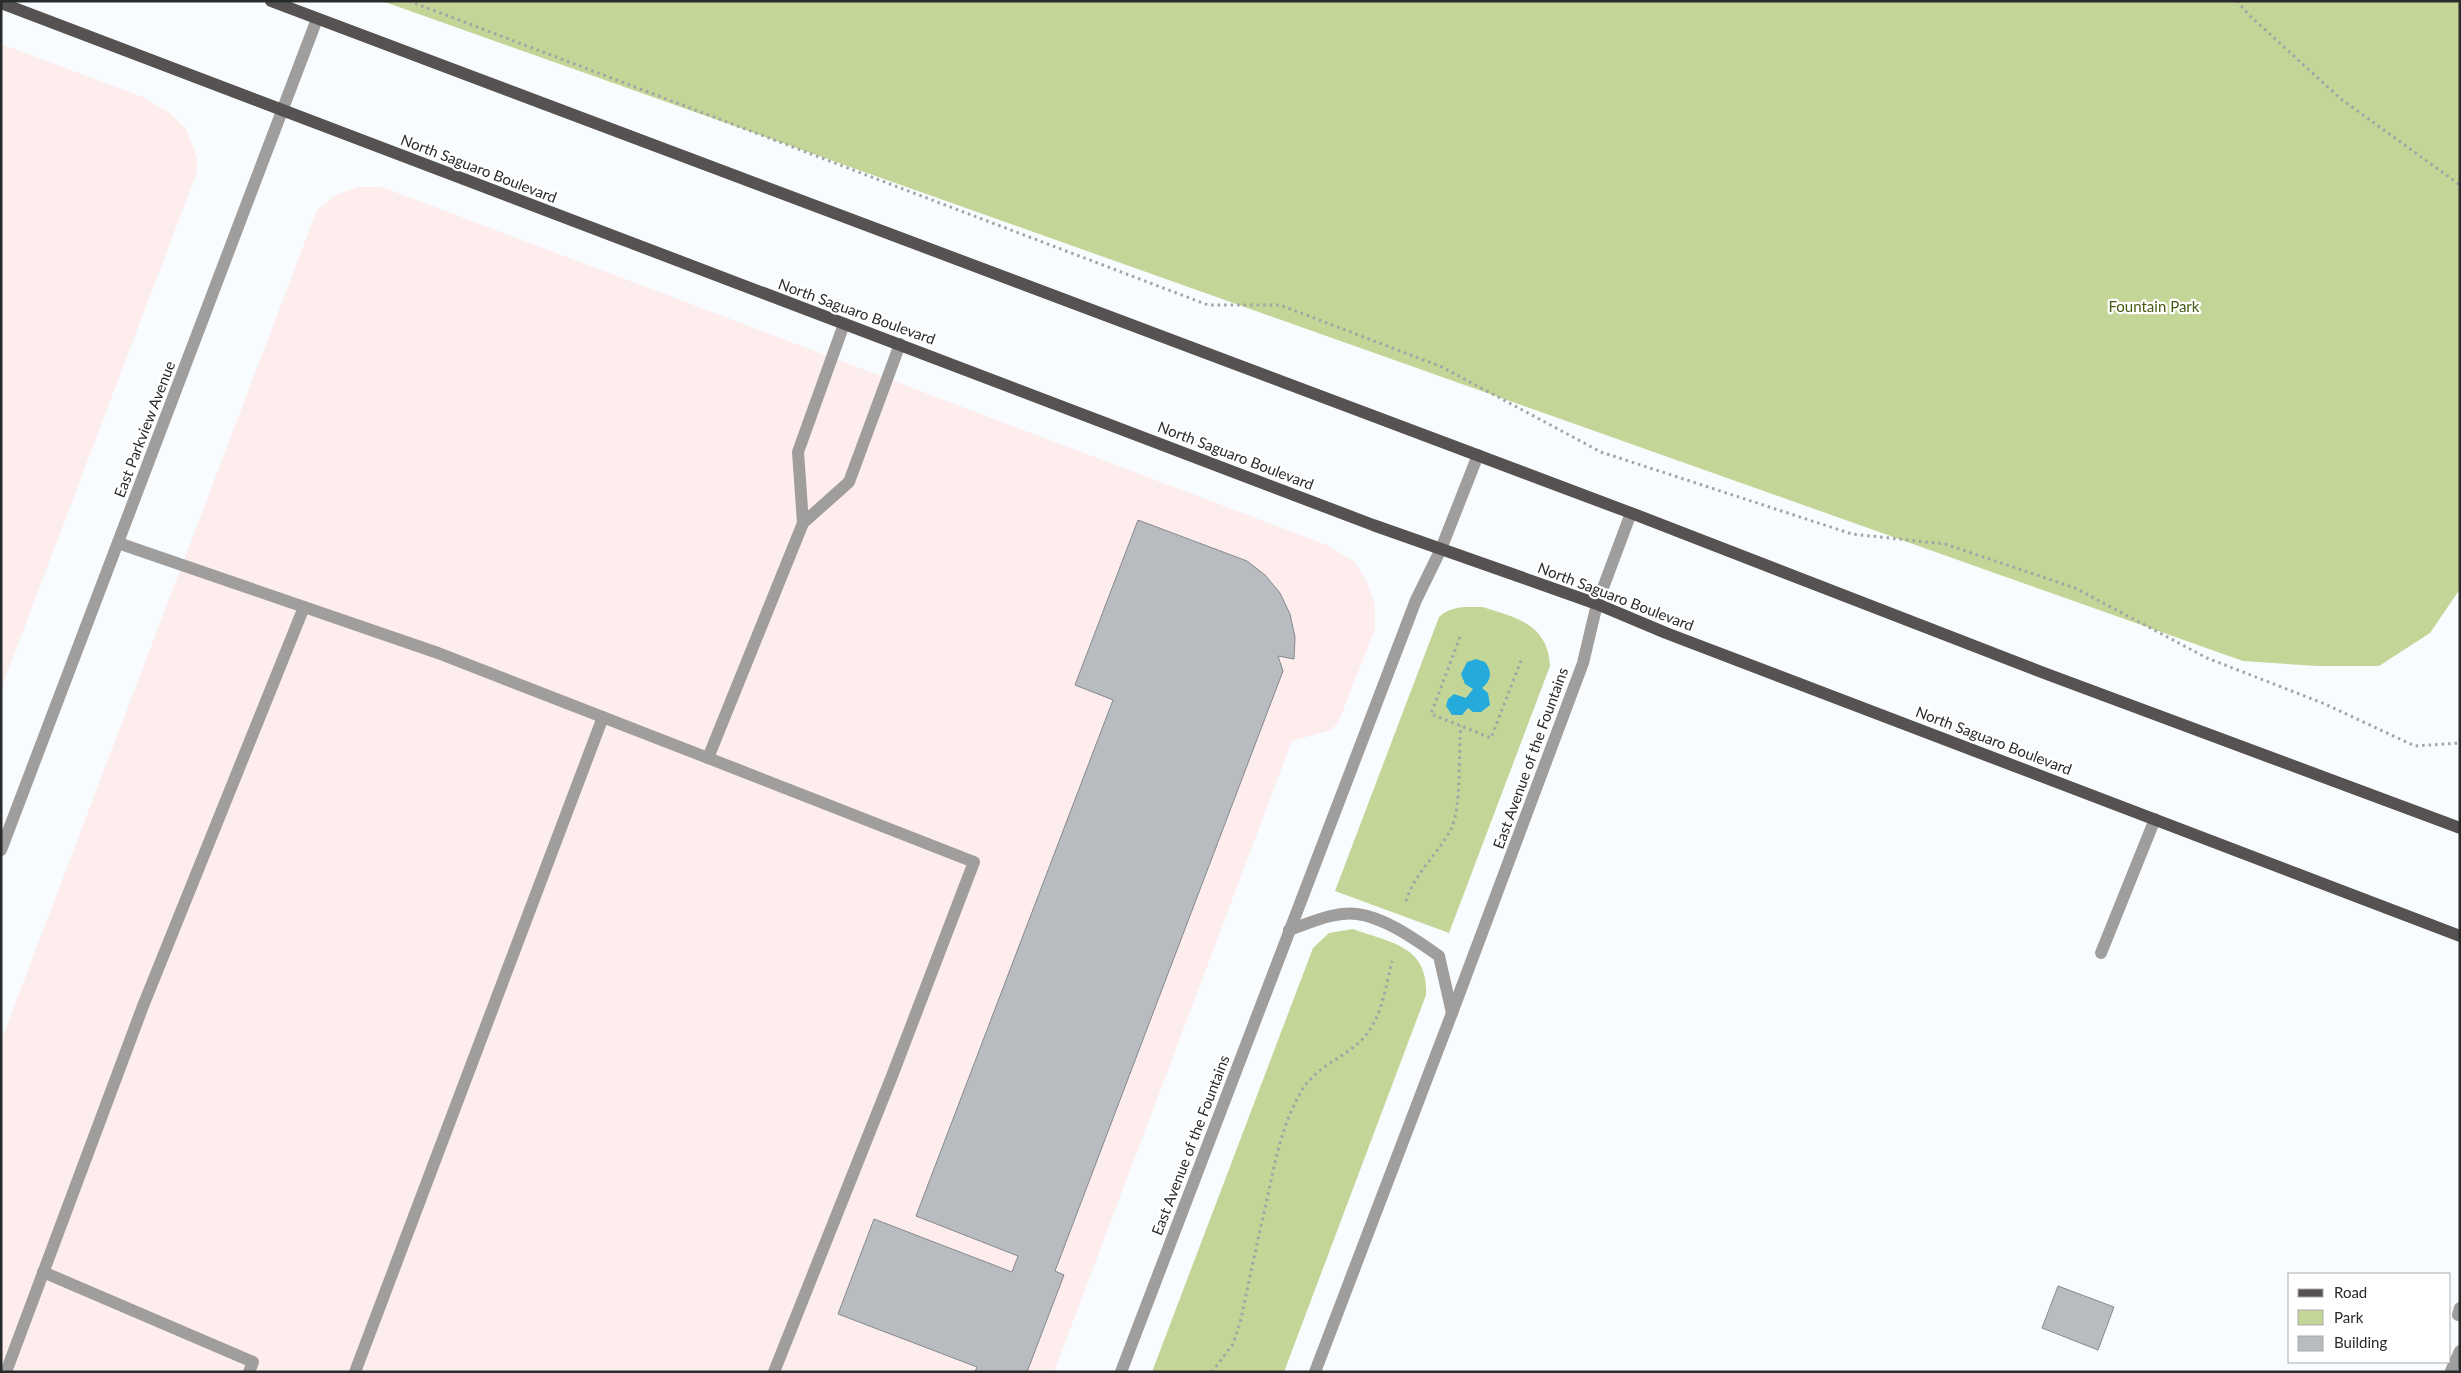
<svg xmlns="http://www.w3.org/2000/svg" width="2461" height="1373" viewBox="0 0 2461 1373" font-family="Lato,sans-serif">
	<style>
		.commercial { fill: #fdeded }
		.green { fill: #c3d697 }
		.water { fill: #24abdb }
		.building { fill: #b8bbc0; stroke: #85898d }
		.lines { fill: none; stroke-linecap: round; stroke-linejoin: round }
		.path { stroke: #a2a4a6; stroke-width: 3; stroke-dasharray: 2.5 4; stroke-linecap: butt }
		.minor { stroke: #a09d9d; stroke-width: 12 }
		.major { stroke: #565251; stroke-width: 12 }
		.labels { text-anchor: middle; dominant-baseline: central; stroke-width: 4.5; stroke-linejoin: round; paint-order: stroke }
		.street-label { font-size: 15px; fill: #292a2c; stroke: #fff }
		.park-label { font-size: 15px; fill: #495a13; stroke: #fff }
	</style>
	<rect width="100%" height="100%" fill="#f9fcfe"/>
	<g class="commercial">
		<polygon points="1,44 143,97 170,113 186,129 197,157 197,172 1,689"/>
		<polygon points="357,187 382,187 1327,545 1355,562 1367,582 1375,605 1375,629 1338,723 1331,730 1292,741 1054,1372 1,1372 1,1041 317,210 336,195"/>
	</g>
	<g class="green">
		<polygon points="382,1 2460,1 2460,589 2430,633 2379,666 2317,666 2243,661"/>
		<path d="M1483,607c34,11 65,17 67,59l-101,267 -114,-42 104,-274c12,-12 28,-10 44,-10z"/>
		<path d="M1353,929c38,14 76,17 73,66l-142,377h-132l161,-424 16,-15z"/>
	</g>
	<path class="water" d="M1476,659l9,3c8,10 6,19 -3,26l6,5 2,12 -9,7h-8l-5,-4 -6,7h-10l-6,-9 2,-7 6,-5 12,4 7,-9 -8,-5 -4,-10 6,-12z"/>
	<g class="building">
		<polygon points="1138,520 1247,561 1265,575 1280,593 1290,614 1295,637 1294,659 1278,656 1283,671 1055,1271 1064,1275 1027,1372 975,1372 977,1367 838,1314 874,1219 1012,1272 1018,1256 916,1216 1113,700 1075,685"/>
		<polygon points="2058,1286 2114,1307 2098,1350 2042,1328"/>
	</g>
	<g class="lines">
		<g class="path">
			<polyline points="409,1 1208,305 1280,305 1442,367 1601,452 1852,534 1945,544 2075,588 2207,658 2325,704 2415,746 2460,743"/>
			<polyline points="2237,1 2250,16 2341,99 2460,185"/>
			<polyline points="1460,637 1431,714 1491,738 1522,658"/>
			<path d="M1406,901c8,-27 32,-47 45,-72 11,-22 7,-77 10,-103"/>
			<path d="M1212,1372l21,-28 8,-25c8,-38 16,-76 25,-115 8,-37 15,-78 35,-112 12,-22 35,-31 54,-46 26,-20 30,-56 37,-85"/>
		</g>
		<g class="minor">
			<polyline points="803,523 798,452 844,324"/>
			<polyline points="118,543 438,653 708,758 803,523 849,482 900,344"/>
			<polyline points="708,758 974,862 892,1076 774,1372"/>
			<polyline points="1,850 317,19"/>
			<path d="M1289,930c21,-7 45,-19 68,-16 27,3 59,26 82,42l13,57"/>
			<polyline points="2101,953 2155,819"/>
			<polyline points="43,1272 253,1362 249,1372"/>
			<polyline points="2460,1308 2458,1315 2460,1315"/>
			<polyline points="2451,1371 2460,1351"/>
			<polyline points="6,1372 143,1006 304,607"/>
			<polyline points="355,1372 603,717"/>
			<polyline points="1121,1372 1416,600 1441,549 1478,455"/>
			<polyline points="1315,1372 1452,1013 1583,663 1597,604 1631,513"/>
		</g>
		<g class="major">
			<polyline points="271,1 1631,513 2044,673 2460,828"/>
			<polyline points="1,3 1373,525 1597,604 1666,633 2460,936"/>
		</g>
	</g>
	<g class="labels">
		<g class="street-label">
			<text transform="translate(479 168) rotate(21)">North Saguaro Boulevard</text>
			<text transform="translate(857 311) rotate(20)">North Saguaro Boulevard</text>
			<text transform="translate(144 429) rotate(-69)">East Parkview Avenue</text>
			<text transform="translate(1236 455) rotate(21)">North Saguaro Boulevard</text>
			<text transform="translate(1616 596) rotate(21)">North Saguaro Boulevard</text>
			<text transform="translate(1994 740) rotate(21)">North Saguaro Boulevard</text>
			<text transform="translate(1530 758) rotate(-70)">East Avenue of the Fountains</text>
			<text transform="translate(1190 1145) rotate(-69)">East Avenue of the Fountains</text>
		</g>
		<g class="park-label">
			<text x="2154" y="306">Fountain Park</text>
		</g>
	</g>
	<rect width="2461" height="1373" fill="none" stroke="#292a2c" stroke-width="5"/>
	<rect x="2288" y="1273" width="162" height="90" fill="#ffffff" stroke="#a9aaab"/>
	<rect x="2298" y="1289" width="25" height="8" fill="#565251" stroke="#a9aaab"/>
	<text x="2334" y="1298" font-size="15" fill="#292a2c">Road</text>
	<rect x="2298" y="1310" width="25" height="15" fill="#c3d697" stroke="#a9aaab"/>
	<text x="2334" y="1323" font-size="15" fill="#292a2c">Park</text>
	<rect x="2298" y="1336" width="25" height="15" fill="#b8bbc0" stroke="#a9aaab"/>
	<text x="2334" y="1348" font-size="15" fill="#292a2c">Building</text>
</svg>
